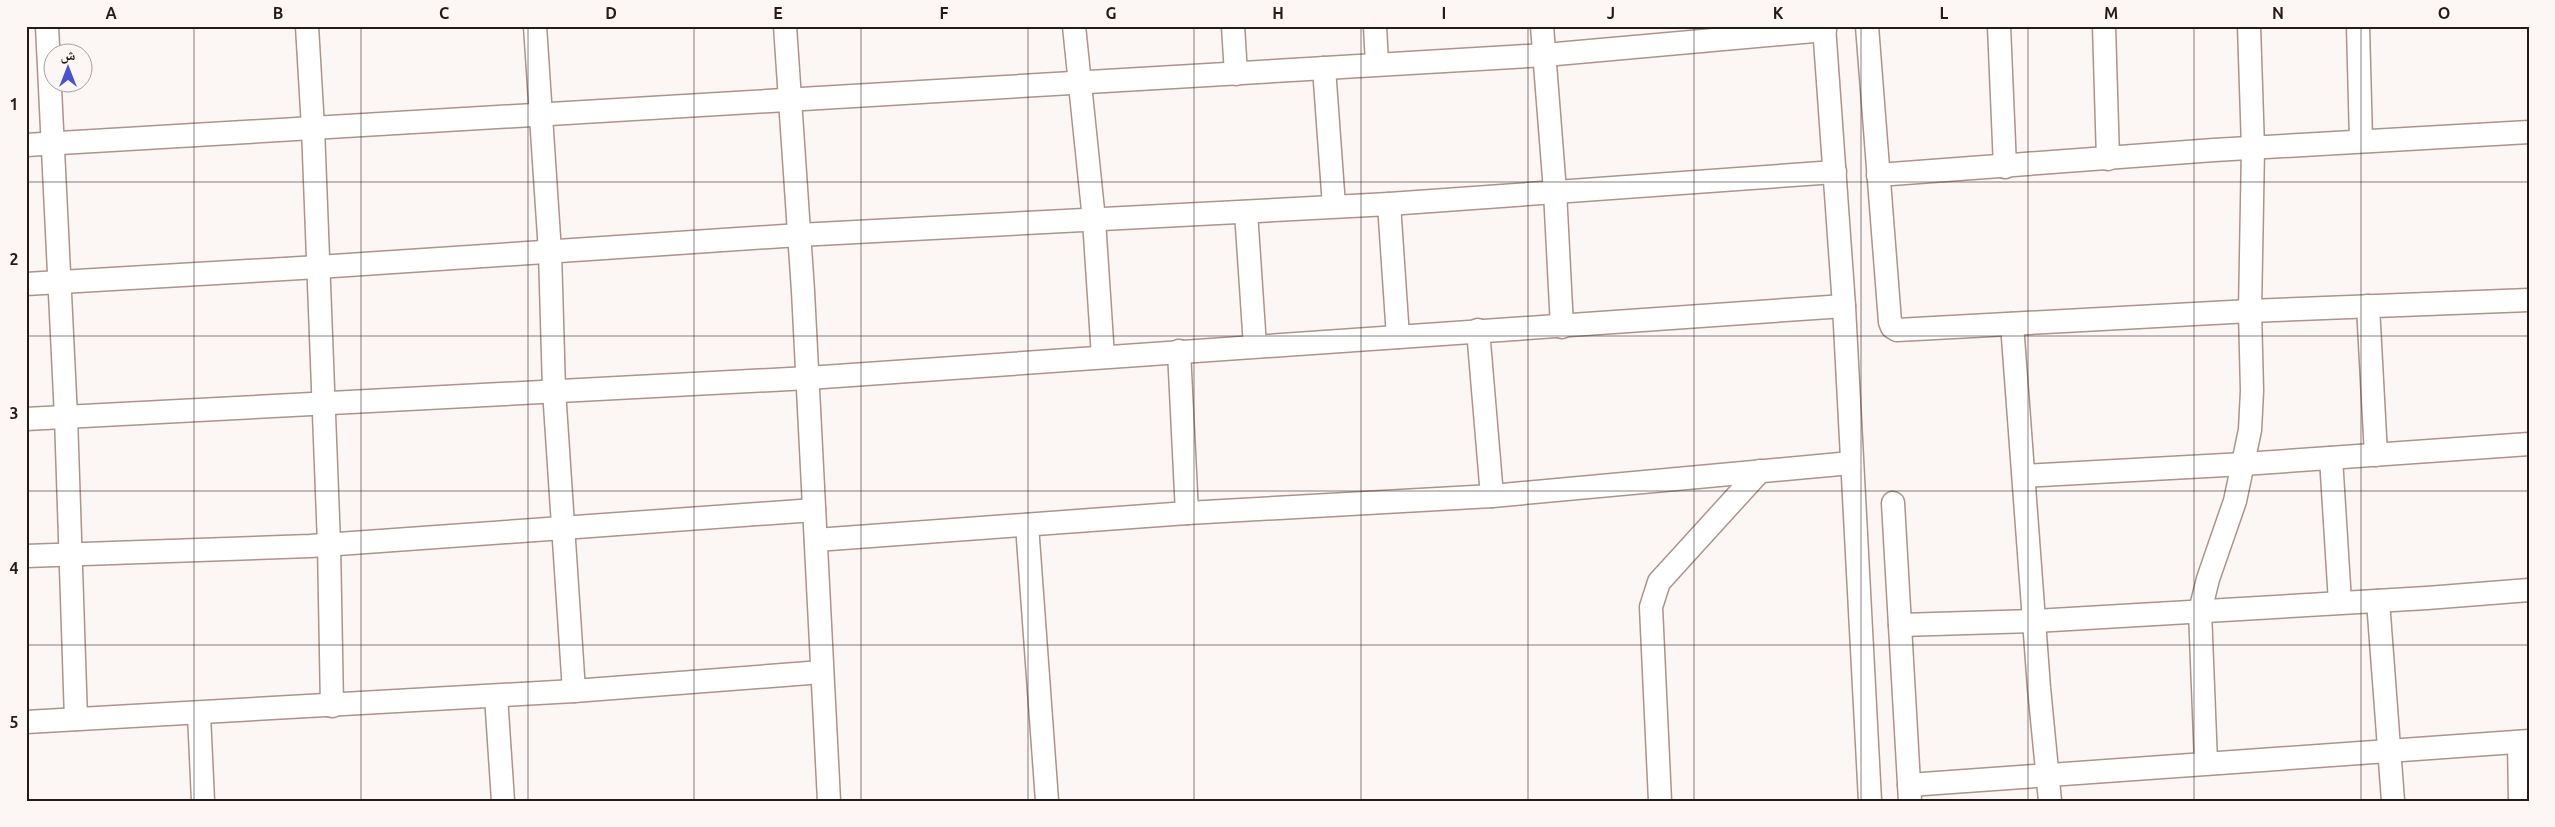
<svg xmlns="http://www.w3.org/2000/svg" width="2555" height="827" viewBox="0 0 2555 827" font-family="Ubuntu,'Noto Naskh Arabic',sans-serif">
	<style>
		.lines { fill: none; stroke-linecap: round; stroke-linejoin: round }
		.minor-casing { stroke: #ad938a; stroke-width: 25 }
		.minor { stroke: #fff; stroke-width: 22 }
		.grid { fill: none; stroke: #251c18; stroke-width: 1; stroke-opacity: 0.55 }
		.neatline { fill: none; stroke: #251c18; stroke-width: 2 }
		.grid-label { font-size: 16px; text-anchor: middle; font-weight: bold; fill: #251c18 }
	</style>
	<rect width="100%" height="100%" fill="#fcf6f4"/>
	<g class="lines">
		<defs>
			<g id="minor">
				<polyline points="47,26 66,417 76,719"/>
				<polyline points="307,26 313,128 329,544 332,706"/>
				<polyline points="535,26 550,252 554,390 574,691"/>
				<polyline points="785,26 803,291 829,801"/>
				<polyline points="1074,26 1094,220 1103,357"/>
				<polyline points="1233,26 1236,74"/>
				<polyline points="1375,26 1377,64"/>
				<polyline points="1542,26 1555,191 1562,327"/>
				<polyline points="1824,26 1844,306 1870,801"/>
				<polyline points="1867,26 1890,322 1892,327 1897,330 2250,311 2529,300"/>
				<polyline points="1999,26 2005,167"/>
				<polyline points="2104,26 2108,159"/>
				<polyline points="2358,26 2361,141"/>
				<polyline points="1324,68 1334,206"/>
				<polyline points="26,145 1545,55 1825,30"/>
				<polyline points="1878,175 2214,150 2529,132"/>
				<polyline points="1389,204 1398,337"/>
				<polyline points="1246,212 1255,346"/>
				<polyline points="26,284 318,267 799,235 1389,204 1835,172"/>
				<polyline points="2368,306 2376,455"/>
				<polyline points="2012,324 2039,688 2050,801"/>
				<polyline points="1478,330 1492,496"/>
				<polyline points="1179,351 1187,513"/>
				<polyline points="26,419 808,378 1844,306"/>
				<polyline points="2331,458 2340,602"/>
				<polyline points="2024,476 2244,464 2529,444"/>
				<polyline points="1893,503 1910,801"/>
				<polyline points="1027,525 1047,801"/>
				<polyline points="816,540 1187,513 1492,496 1851,463"/>
				<polyline points="26,556 310,546 814,510"/>
				<polyline points="2378,601 2393,801"/>
				<polyline points="1900,625 2035,621 2427,598 2529,590"/>
				<polyline points="496,696 503,801"/>
				<polyline points="199,714 203,801"/>
				<polyline points="26,722 574,691 822,672"/>
				<polyline points="2519,742 2520,801"/>
				<polyline points="2206,763 2200,611 2208,579 2235,501 2250,430 2252,391 2250,311 2253,148 2249,26"/>
				<polyline points="1909,785 2529,741"/>
				<polyline points="1660,801 1651,607 1659,582 1760,471"/>
			</g>
		</defs>
		<use href="#minor" class="minor-casing"/>
		<use href="#minor" class="minor"/>
	</g>
	<path class="grid" d="M194,26v775M361,26v775M528,26v775M694,26v775M861,26v775M1028,26v775M1194,26v775M1361,26v775M1528,26v775M1694,26v775M1861,26v775M2028,26v775M2194,26v775M2361,26v775M26,182h2503M26,336h2503M26,491h2503M26,645h2503"/>
	<rect width="2555" height="827" fill="none" stroke="#fcf6f4" stroke-width="55"/>
	<g transform="translate(68 68)"><circle r="24" fill="#fcf6f4" stroke="#a69f9c"/>
	<path d="M0-4L9 19L0 12L-9 19Z" fill="#4a53c8"/>
	<text y="-8" font-size="14" font-weight="bold" text-anchor="middle" fill="#251c18">ش</text>
	</g>
	<rect x="28" y="28" width="2500" height="772" class="neatline"/>
	<g class="grid-label">
		<text x="111" y="19">A</text>
		<text x="278" y="19">B</text>
		<text x="444" y="19">C</text>
		<text x="611" y="19">D</text>
		<text x="778" y="19">E</text>
		<text x="944" y="19">F</text>
		<text x="1111" y="19">G</text>
		<text x="1278" y="19">H</text>
		<text x="1444" y="19">I</text>
		<text x="1611" y="19">J</text>
		<text x="1778" y="19">K</text>
		<text x="1944" y="19">L</text>
		<text x="2111" y="19">M</text>
		<text x="2278" y="19">N</text>
		<text x="2444" y="19">O</text>
		<text x="14" y="110">1</text>
		<text x="14" y="265">2</text>
		<text x="14" y="419">3</text>
		<text x="14" y="574">4</text>
		<text x="14" y="728">5</text>
	</g>
</svg>
